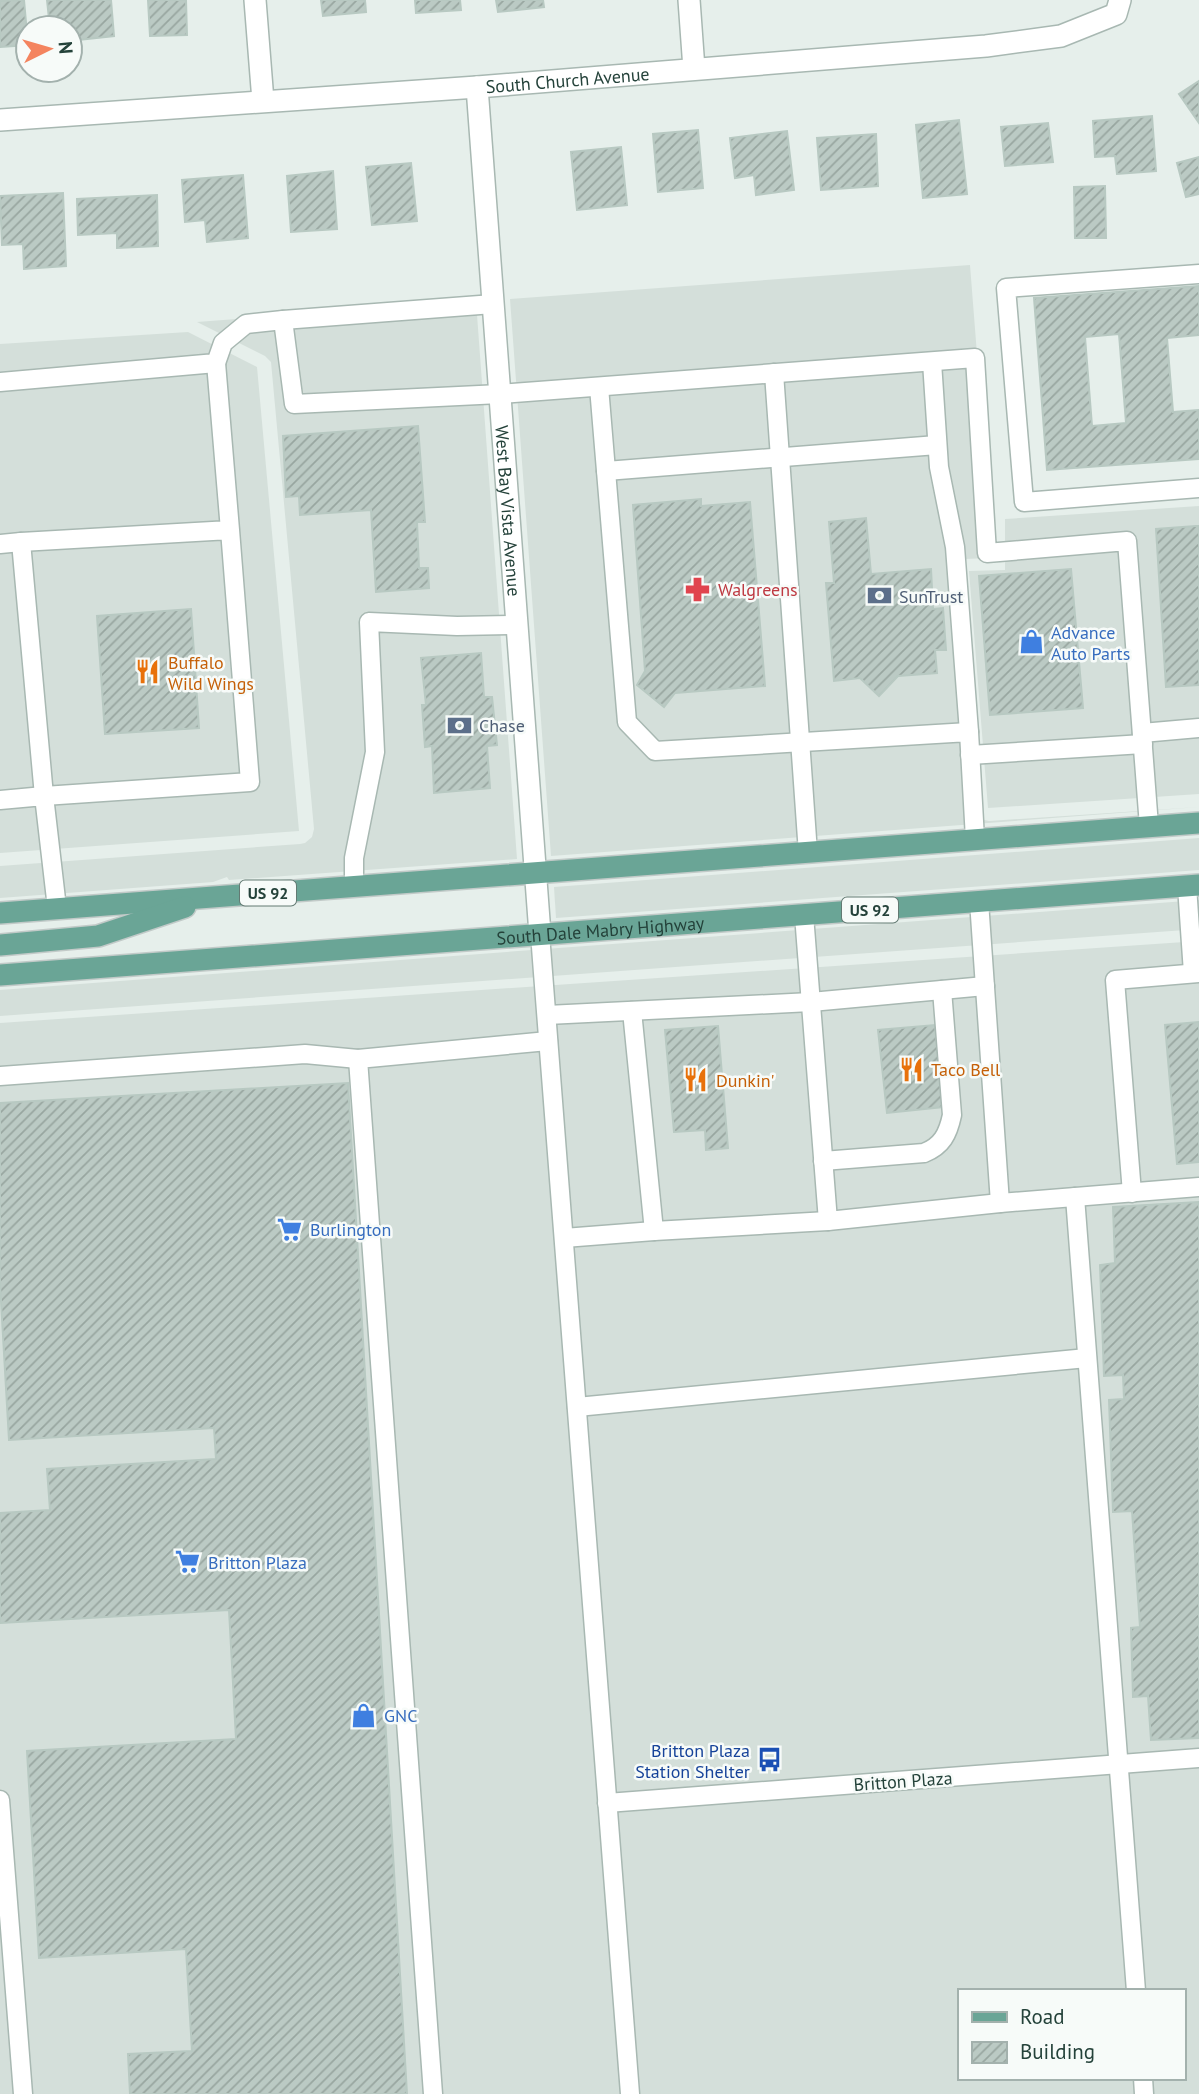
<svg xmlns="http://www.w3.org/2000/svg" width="1199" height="2094" viewBox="0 0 1199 2094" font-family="'PT Sans',sans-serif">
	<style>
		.built { fill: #d4dfda; fill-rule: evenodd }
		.building { fill: url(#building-hatch); stroke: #b8c9c2; stroke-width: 2; fill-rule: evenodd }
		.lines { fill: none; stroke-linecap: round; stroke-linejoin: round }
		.lane-casing { stroke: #a8b8b2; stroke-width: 21 }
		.street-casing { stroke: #a8b8b2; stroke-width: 24 }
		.primary-casing { stroke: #c2cac8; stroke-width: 24 }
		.lane { stroke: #fff; stroke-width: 18 }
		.street { stroke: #fff; stroke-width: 21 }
		.primary { stroke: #6aa596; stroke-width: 21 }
		.labels { text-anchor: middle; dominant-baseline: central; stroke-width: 5; stroke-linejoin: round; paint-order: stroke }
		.shield { fill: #f7fbf9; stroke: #637a73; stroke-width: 2 }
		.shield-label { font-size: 16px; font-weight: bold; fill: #24423a }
		.street-label { font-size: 18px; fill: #24423a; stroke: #f7fbf9 }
		.health-label { font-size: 18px; fill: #be3a42; stroke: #f7fbf9; text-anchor: start }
		.service-label { font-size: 18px; fill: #4e5e75; stroke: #f7fbf9; text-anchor: start }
		.shop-label { font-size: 18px; fill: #366cbe; stroke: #f7fbf9; text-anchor: start }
		.food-label { font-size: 18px; fill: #c56008; stroke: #f7fbf9; text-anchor: start }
		.transit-label { font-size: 18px; fill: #164399; stroke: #f7fbf9; text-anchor: end }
	</style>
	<defs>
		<pattern id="building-hatch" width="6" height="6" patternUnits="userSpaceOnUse" patternTransform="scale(1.75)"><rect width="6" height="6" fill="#bbcac4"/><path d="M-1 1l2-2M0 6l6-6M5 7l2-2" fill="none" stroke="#98a6a0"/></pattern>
	</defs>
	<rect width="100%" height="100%" fill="#e6efeb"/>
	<g class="built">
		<polygon points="970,265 990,520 990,558 965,559 958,564 980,819 989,821 1199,807 551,856 510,299"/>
		<polygon points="476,301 517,859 229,880 227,877 213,882 0,898 0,866 300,844 305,843 312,837 314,829 271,362 265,356 197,322"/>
		<polygon points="188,332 257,367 299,831 0,853 0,344"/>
		<polygon points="1199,506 1199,794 988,808 969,571 1005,570 1005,519"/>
		<polygon points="1199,838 1199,870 556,918 554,887"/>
		<polygon points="1199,900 1199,929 0,1016 0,990"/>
		<path d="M1199,941v1153h-1199v-1071zM959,1991h224v87h-224z"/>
	</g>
	<g class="building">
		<polygon points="24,0 28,45 0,47 0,1"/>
		<polygon points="47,0 111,0 114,36 70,41 70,28 50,28"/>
		<polygon points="148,0 186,0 187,35 150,36"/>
		<polygon points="321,0 365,0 366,12 323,16"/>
		<polygon points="415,0 460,0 461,10 416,13"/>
		<polygon points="496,0 543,0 544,7 498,12"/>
		<polygon points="1199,81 1199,123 1179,94"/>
		<polygon points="1152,116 1156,171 1117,174 1115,156 1095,157 1093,121"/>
		<polygon points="959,120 967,194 923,198 916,125"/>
		<polygon points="1048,123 1053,162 1005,166 1001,127"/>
		<polygon points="698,130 703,188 658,192 653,134"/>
		<polygon points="787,131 794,190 756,195 754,175 735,178 730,138"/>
		<polygon points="876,134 878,186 821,190 817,138"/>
		<polygon points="621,147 627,205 577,210 571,152"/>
		<polygon points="1199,157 1199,194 1186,197 1177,163"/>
		<polygon points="411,163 417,221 372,225 366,167"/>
		<polygon points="333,171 337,229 291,232 287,176"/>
		<polygon points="243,175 248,238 207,242 205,220 185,222 182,180"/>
		<polygon points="1105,186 1106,238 1075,238 1074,187"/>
		<polygon points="63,193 66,266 24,269 23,244 2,245 0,196"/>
		<polygon points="157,195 158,246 117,248 117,233 78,235 77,199"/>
		<path d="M1199,286v49l-32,3 6,74 26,-2v49l-152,11 -13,-172zM1119,334l7,89 -34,3 -7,-89z"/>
		<polygon points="418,426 425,522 417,522 419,568 428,568 429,588 376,592 371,510 300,515 299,496 286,497 283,436"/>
		<polygon points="701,499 701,506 750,502 765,686 675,693 664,707 637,685 645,671 633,505"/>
		<polygon points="866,518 871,574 931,569 933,609 943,608 946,650 935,650 937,673 898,676 879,696 860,678 834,681 826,583 834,583 829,522"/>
		<polygon points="1196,526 1199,526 1199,685 1166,687 1156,529"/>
		<polygon points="1071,569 1083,708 990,715 979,576"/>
		<polygon points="191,609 199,728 105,734 97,616"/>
		<polygon points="481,653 484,697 492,697 497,745 487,746 490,788 434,793 432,746 425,747 422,705 426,705 421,658"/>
		<polygon points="1199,1022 1199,1162 1177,1164 1165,1025"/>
		<polygon points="935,1025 943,1107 887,1113 878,1030"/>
		<polygon points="718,1026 728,1148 706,1150 705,1130 674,1132 665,1030"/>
		<polygon points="348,1083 407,2094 130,2094 128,2054 192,2051 186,1949 39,1958 27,1751 236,1739 229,1610 0,1623 0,1513 50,1510 47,1469 216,1459 214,1428 9,1440 0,1284 0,1103"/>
		<polygon points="1199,1202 1199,1738 1151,1740 1148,1696 1133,1697 1131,1628 1140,1627 1132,1511 1113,1512 1109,1400 1124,1399 1123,1375 1104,1376 1100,1265 1115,1263 1113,1207"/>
	</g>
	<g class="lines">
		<defs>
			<g id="lane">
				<polyline points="1199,274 1006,288 1024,502 1199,488"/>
				<polyline points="283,320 493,304"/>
				<polyline points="932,362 939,467 955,547 969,732"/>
				<polyline points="216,363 230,530 21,542 44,796 250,782 230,530"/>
				<polyline points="774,373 808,853"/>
				<polyline points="0,382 216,363 223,343 246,324 283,320 294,404 500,394 975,358 987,553 1127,541 1149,826"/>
				<polyline points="599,387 627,722 655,751 969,732 975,839"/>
				<polyline points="606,471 937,445"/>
				<polyline points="0,544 21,542"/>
				<polyline points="1142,733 1199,728"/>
				<polyline points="970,755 1143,744"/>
				<polyline points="0,800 44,796 57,908"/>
				<polyline points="354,886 354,858 375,752 369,622 457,626 517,625"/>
				<polyline points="1187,886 1193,973"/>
				<polyline points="979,901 1000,1203"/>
				<polyline points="804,915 828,1221"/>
				<polyline points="540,934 630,2094"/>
				<polyline points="632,1011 654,1231"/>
				<polyline points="547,1015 811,1002 985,986"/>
				<polyline points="0,1076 305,1054 358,1059"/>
				<path d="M823,1161l101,-8c18,-7 24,-19 28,-38l-10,-125"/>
				<polyline points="1132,1193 1115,980 1199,973"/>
				<polyline points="1075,1197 1136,1991"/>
				<polyline points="564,1238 654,1231 828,1221 1000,1203 1199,1187"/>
				<polyline points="577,1407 1087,1358"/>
				<polyline points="0,1800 23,2094"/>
				<polyline points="607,1803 1199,1758"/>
				<polyline points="1143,2078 1144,2094"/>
				<polyline points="433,2094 358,1059 548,1041"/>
			</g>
			<g id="street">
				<polyline points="255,0 263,101"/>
				<polyline points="689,0 694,69"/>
				<path id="s1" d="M477,87l63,847"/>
				<path id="s2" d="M0,120l477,-33 509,-41 75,-10 55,-22 4,-14"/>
			</g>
			<g id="primary">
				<polyline points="0,913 1199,823"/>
				<polyline points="0,945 98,936 185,907"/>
				<path id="s3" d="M0,975l1199,-90"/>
			</g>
		</defs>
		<use href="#lane" class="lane-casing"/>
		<use href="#street" class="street-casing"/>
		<use href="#primary" class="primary-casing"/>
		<use href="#lane" class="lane"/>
		<use href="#street" class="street"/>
		<use href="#primary" class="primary"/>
	</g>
	<defs>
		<symbol id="pharmacy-bare" viewBox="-9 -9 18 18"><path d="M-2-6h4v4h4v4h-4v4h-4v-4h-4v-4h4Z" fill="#e0444e" stroke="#f7fbf9" stroke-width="2.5" paint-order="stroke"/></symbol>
		<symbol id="bank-bare" viewBox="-9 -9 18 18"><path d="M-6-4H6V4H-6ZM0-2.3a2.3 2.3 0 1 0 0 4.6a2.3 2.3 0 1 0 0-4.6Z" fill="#5c6f8a" stroke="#f7fbf9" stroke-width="2.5" paint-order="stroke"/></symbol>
		<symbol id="shop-bare" viewBox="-9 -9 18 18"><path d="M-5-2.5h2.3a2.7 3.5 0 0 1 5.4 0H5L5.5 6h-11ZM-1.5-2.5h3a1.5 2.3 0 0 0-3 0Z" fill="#3f7fe0" stroke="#f7fbf9" stroke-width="2.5" paint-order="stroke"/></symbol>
		<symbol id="restaurant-bare" viewBox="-9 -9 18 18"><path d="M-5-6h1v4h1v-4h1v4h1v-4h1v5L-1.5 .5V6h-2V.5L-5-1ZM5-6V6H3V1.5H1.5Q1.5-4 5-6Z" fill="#e8710a" stroke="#f7fbf9" stroke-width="2.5" paint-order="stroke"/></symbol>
		<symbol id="supermarket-bare" viewBox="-9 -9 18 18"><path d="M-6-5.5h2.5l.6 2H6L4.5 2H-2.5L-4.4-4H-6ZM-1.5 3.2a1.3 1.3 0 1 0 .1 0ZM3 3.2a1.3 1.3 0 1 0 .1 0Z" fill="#3f7fe0" stroke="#f7fbf9" stroke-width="2.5" paint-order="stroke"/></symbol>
		<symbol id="bus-bare" viewBox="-9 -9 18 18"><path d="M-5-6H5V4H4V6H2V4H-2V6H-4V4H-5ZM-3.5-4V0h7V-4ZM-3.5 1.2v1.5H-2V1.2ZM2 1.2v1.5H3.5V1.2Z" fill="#1a4fb4" stroke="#f7fbf9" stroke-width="2.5" paint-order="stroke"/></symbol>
	</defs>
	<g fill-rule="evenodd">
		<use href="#pharmacy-bare" x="680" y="572" width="35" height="35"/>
		<use href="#bank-bare" x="862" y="578" width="35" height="35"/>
		<use href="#shop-bare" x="1014" y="624" width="35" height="35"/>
		<use href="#restaurant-bare" x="130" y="654" width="35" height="35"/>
		<use href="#bank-bare" x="442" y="708" width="35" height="35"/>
		<use href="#restaurant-bare" x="894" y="1052" width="35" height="35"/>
		<use href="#restaurant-bare" x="678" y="1062" width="35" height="35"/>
		<use href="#supermarket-bare" x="272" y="1212" width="35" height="35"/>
		<use href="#supermarket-bare" x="170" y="1544" width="35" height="35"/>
		<use href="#shop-bare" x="346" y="1698" width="35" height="35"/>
		<use href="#bus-bare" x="752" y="1742" width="35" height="35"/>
	</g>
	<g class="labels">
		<g class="shield">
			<rect x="240" y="880.5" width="56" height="25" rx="5"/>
			<rect x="842" y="897.5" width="56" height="25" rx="5"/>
		</g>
		<g class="shield-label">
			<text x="268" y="893">US 92</text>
			<text x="870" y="910">US 92</text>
		</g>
		<g class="street-label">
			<text stroke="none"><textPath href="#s2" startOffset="569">South Church Avenue</textPath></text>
			<text stroke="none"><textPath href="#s1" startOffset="425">West Bay Vista Avenue</textPath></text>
			<text stroke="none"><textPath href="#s3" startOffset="602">South Dale Mabry Highway</textPath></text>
			<text transform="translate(903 1781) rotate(-4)">Britton Plaza</text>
		</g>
		<g class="health-label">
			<text x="718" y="589">Walgreens</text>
		</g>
		<g class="service-label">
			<text x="899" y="596">SunTrust</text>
			<text x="479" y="725">Chase</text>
		</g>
		<g class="shop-label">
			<text x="1051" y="632">Advance<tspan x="1051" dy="21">Auto Parts</tspan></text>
			<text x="310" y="1229">Burlington</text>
			<text x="208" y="1562">Britton Plaza</text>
			<text x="384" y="1715">GNC</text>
		</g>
		<g class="food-label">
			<text x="168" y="662">Buffalo<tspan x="168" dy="21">Wild Wings</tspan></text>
			<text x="931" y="1069">Taco Bell</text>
			<text x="716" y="1080">Dunkin'</text>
		</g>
		<g class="transit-label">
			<text x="750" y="1750">Britton Plaza<tspan x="750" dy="21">Station Shelter</tspan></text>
		</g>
	</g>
	<rect x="958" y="1989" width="228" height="91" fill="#f7fbf9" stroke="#a3b1ad" stroke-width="2"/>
	<rect x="972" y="2012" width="35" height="10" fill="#6aa596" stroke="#a3b1ad" stroke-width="2"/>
	<text x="1020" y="2024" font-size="21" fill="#24423a">Road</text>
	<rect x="972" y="2042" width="35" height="21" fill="url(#building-hatch)" stroke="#a3b1ad" stroke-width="2"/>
	<text x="1020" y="2059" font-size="21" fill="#24423a">Building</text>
	<g transform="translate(49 49) rotate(85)"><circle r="33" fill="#f7fbf9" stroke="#a3b1ad" stroke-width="2"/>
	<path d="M0-5L12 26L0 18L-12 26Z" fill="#f4845f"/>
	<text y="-10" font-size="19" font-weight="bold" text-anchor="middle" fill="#24423a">N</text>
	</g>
</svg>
